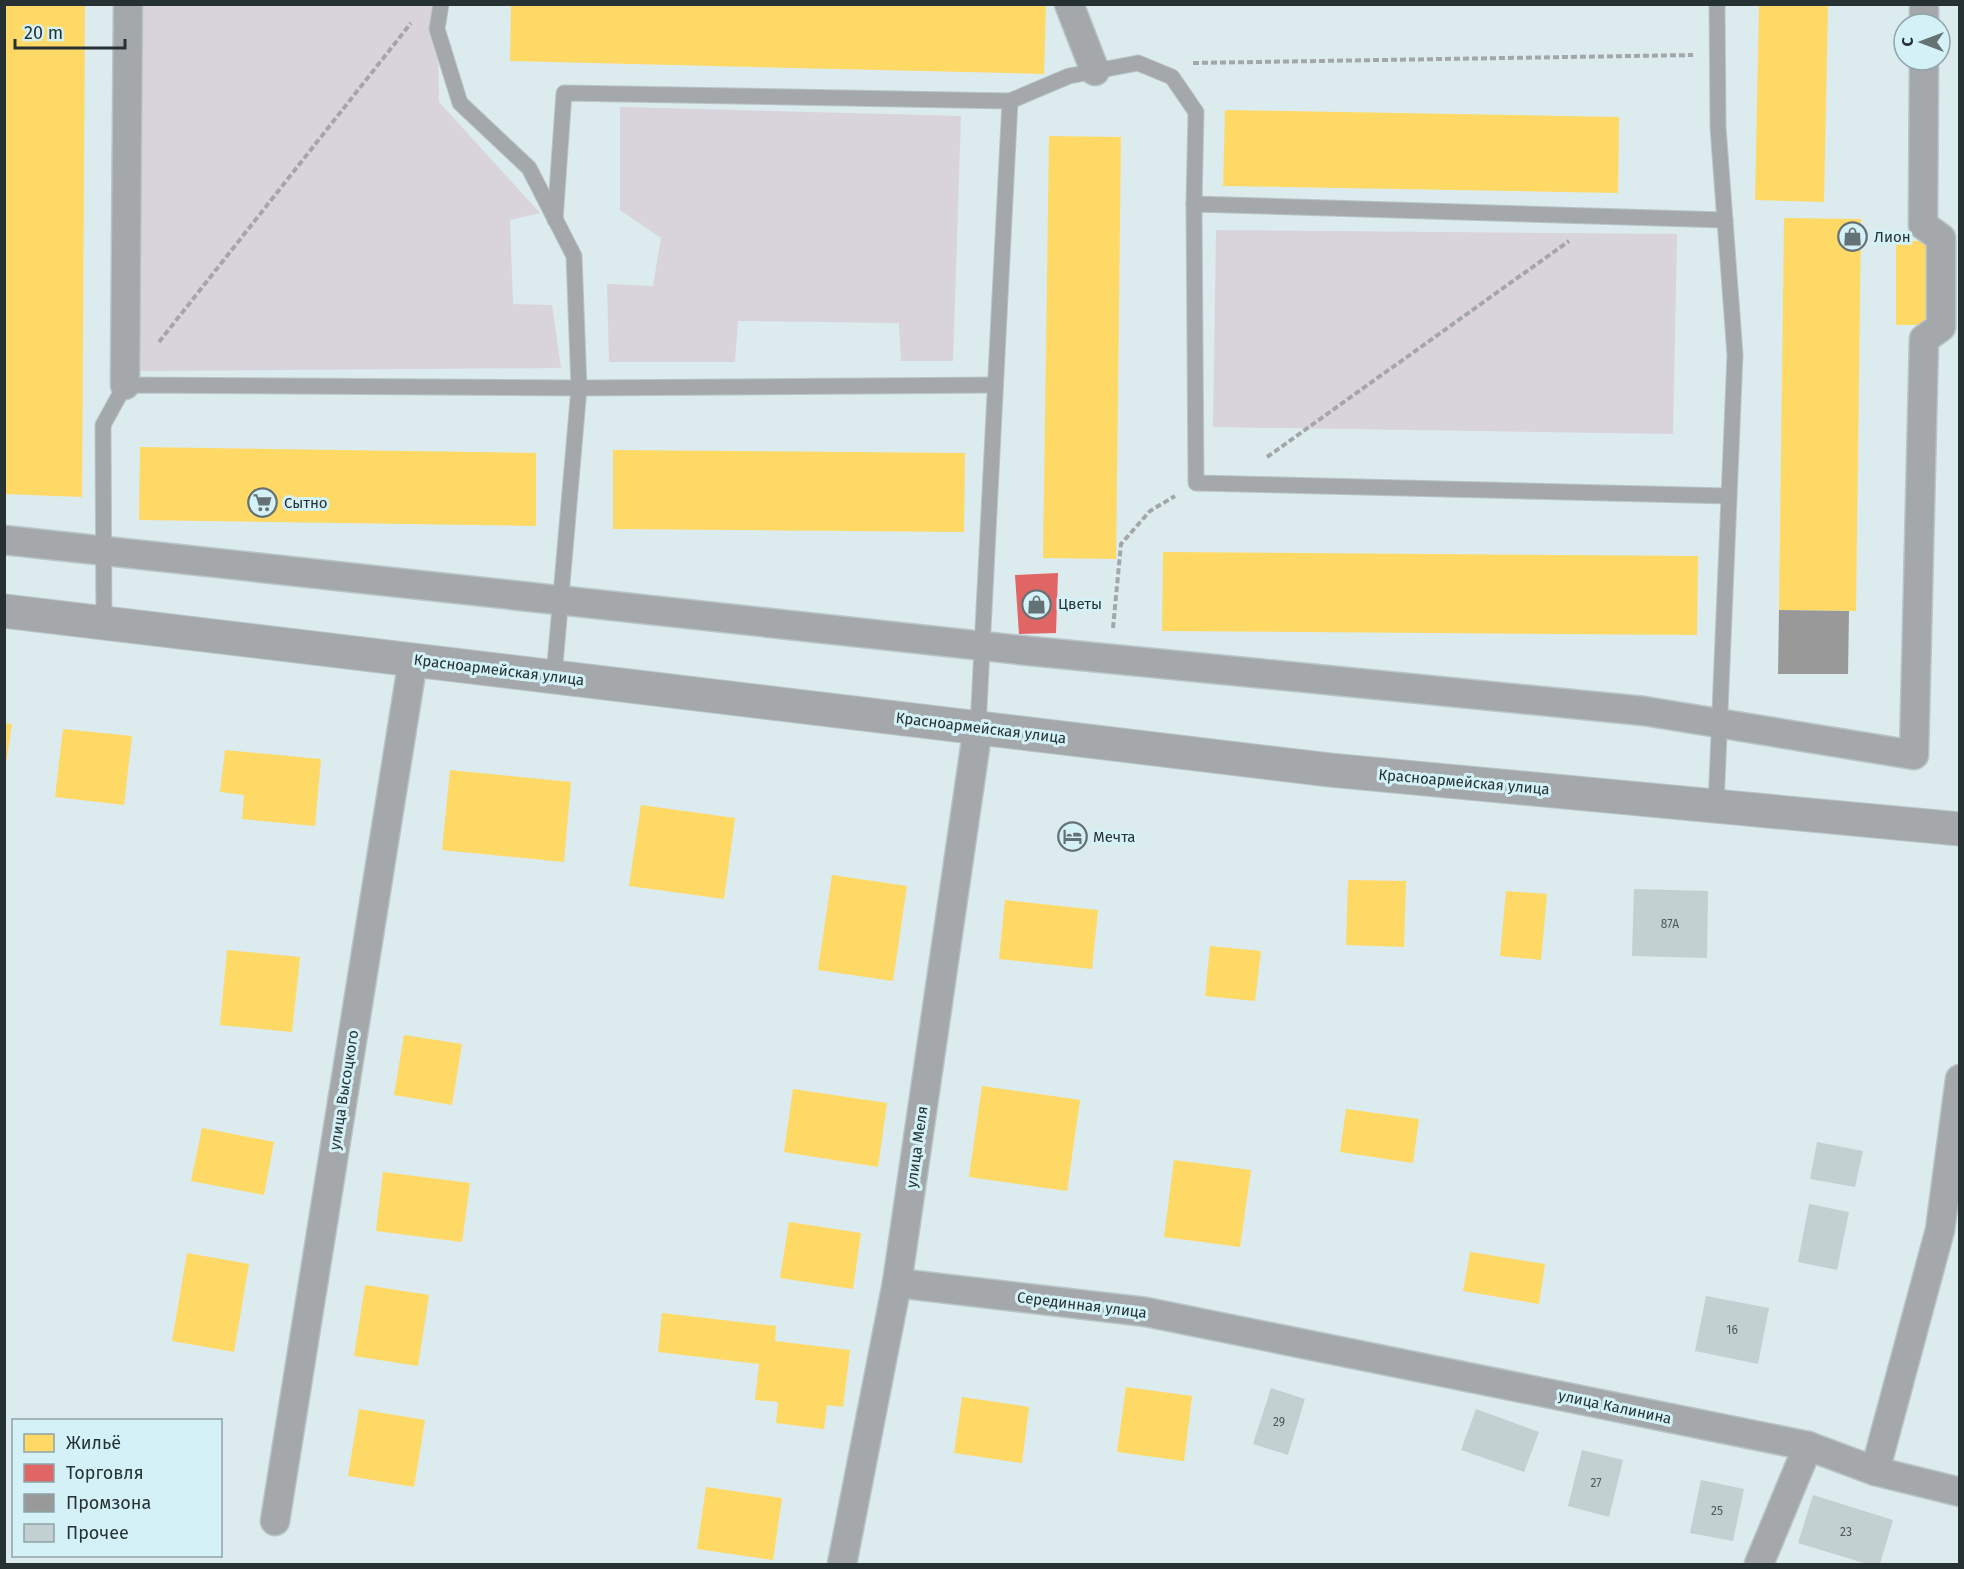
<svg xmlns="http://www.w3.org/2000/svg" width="1964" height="1569" viewBox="0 0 1964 1569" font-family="'Fira Sans',sans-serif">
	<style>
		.green { fill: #d9d3db }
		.homes { fill: #ffd966 }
		.shops { fill: #e06666 }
		.industry { fill: #999 }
		.building { fill: #c3d0d2 }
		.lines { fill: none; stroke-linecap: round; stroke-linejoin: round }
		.lane-casing { stroke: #b8c5c7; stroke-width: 17 }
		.street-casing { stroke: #b8c5c7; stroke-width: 31 }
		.secondary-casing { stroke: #b8c5c7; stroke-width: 35 }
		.path { stroke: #a4a7a9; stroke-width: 4; stroke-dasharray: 6 3; stroke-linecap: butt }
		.lane { stroke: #a5a8aa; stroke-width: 15 }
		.street { stroke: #a5a8aa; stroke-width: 28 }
		.secondary { stroke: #a4a8aa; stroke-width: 33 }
		.labels { text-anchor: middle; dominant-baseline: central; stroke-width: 6; stroke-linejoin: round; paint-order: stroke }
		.number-label { font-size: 12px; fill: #4d595c }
		.poi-label { font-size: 15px; fill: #263134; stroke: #d3f1f6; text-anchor: start }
		.street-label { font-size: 15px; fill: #263134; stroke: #d3f1f6 }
	</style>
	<rect width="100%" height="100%" fill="#dbebee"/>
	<g class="green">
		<polygon points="139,5 437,5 439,102 540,213 510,220 513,304 552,305 561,368 137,371"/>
		<polygon points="620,107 961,116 953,361 901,361 899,323 738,321 735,362 609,362 607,284 653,286 661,238 620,210"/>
		<polygon points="1216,230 1677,234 1673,434 1213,427"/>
	</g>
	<g class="homes">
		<polygon points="4,4 85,4 82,497 4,494"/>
		<polygon points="511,4 1046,4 1044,74 510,61"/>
		<polygon points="1759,4 1828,4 1824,202 1755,200"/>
		<polygon points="1225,110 1619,117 1618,193 1223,186"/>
		<polygon points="1049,136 1121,137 1116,559 1043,558"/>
		<polygon points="1784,218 1861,219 1856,611 1779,610"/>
		<polygon points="1896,241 1935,241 1934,325 1896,325"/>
		<polygon points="140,447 536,453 536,526 139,520"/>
		<polygon points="613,450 965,453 964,532 613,529"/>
		<polygon points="1163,552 1698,556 1697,635 1162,631"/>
		<polygon points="4,723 12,724 6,764 4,764"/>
		<polygon points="63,729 132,736 124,805 55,797"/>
		<polygon points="225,750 321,759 315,826 242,819 244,795 220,792"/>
		<polygon points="450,770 571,782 564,862 442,850"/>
		<polygon points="641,805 735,818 724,899 629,886"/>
		<polygon points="832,875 907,886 893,981 818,970"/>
		<polygon points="1348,880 1406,881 1404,947 1346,945"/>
		<polygon points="1506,891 1547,894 1541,960 1500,956"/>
		<polygon points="1005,900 1098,910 1092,969 999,959"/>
		<polygon points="1210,946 1261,951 1255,1001 1205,996"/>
		<polygon points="227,950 300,957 292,1032 220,1025"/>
		<polygon points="404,1035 462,1044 452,1105 394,1095"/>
		<polygon points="982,1086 1080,1100 1067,1191 969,1177"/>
		<polygon points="793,1089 887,1103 878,1167 784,1152"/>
		<polygon points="1346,1109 1419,1119 1413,1163 1340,1152"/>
		<polygon points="202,1128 274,1142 264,1195 191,1181"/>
		<polygon points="1174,1160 1251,1170 1240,1247 1164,1237"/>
		<polygon points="383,1172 470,1183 462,1242 376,1231"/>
		<polygon points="789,1222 861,1233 853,1289 780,1278"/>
		<polygon points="1470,1252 1545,1264 1539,1304 1463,1291"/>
		<polygon points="187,1253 249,1264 234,1352 172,1341"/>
		<polygon points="365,1285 429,1295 418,1366 354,1356"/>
		<polygon points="662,1313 776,1326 775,1341 850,1350 843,1407 827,1405 824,1429 776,1423 778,1402 755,1400 759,1364 658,1352"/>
		<polygon points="1126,1387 1192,1396 1184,1461 1117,1452"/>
		<polygon points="962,1397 1029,1407 1022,1463 954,1453"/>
		<polygon points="359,1409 425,1420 414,1487 348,1476"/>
		<polygon points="706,1487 782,1498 773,1560 697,1549"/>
	</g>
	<polygon class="shops" points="1058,573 1056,633 1019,634 1015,575"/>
	<polygon class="industry" points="1779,610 1849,611 1848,674 1778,674"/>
	<g class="building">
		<polygon points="1634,889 1708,891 1707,958 1632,956"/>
		<polygon points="1817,1142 1863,1151 1855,1187 1810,1179"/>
		<polygon points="1809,1204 1849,1212 1837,1270 1798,1262"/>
		<polygon points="1706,1296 1769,1308 1758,1364 1695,1351"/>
		<polygon points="1271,1388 1305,1399 1288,1455 1253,1444"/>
		<polygon points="1476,1409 1539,1432 1524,1472 1461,1450"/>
		<polygon points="1582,1450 1623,1460 1609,1517 1568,1506"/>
		<polygon points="1701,1480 1744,1489 1733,1541 1690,1533"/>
		<polygon points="1813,1495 1893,1520 1880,1564 1867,1564 1798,1543"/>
	</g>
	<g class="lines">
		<defs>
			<g id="lane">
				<polyline points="441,4 437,29 460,103 529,168 574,256 579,388 554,676"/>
				<polyline points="555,220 564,93 1010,101 1069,76 1138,63 1172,77 1196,112 1194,204"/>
				<polyline points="1725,220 1194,204 1196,483 1729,496"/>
				<polyline points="104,623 103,425 125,385 579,388 995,385"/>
				<polyline points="978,727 1010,101"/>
				<polyline points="1716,806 1735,355 1718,127 1717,4"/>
			</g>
			<g id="street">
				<polyline points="1069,4 1095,71"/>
				<polyline points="1924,24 1924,4"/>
				<polyline points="125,385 128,4"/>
				<polyline points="4,540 1020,650 1644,711 1914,755 1924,339 1941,327 1941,238 1923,225 1924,60"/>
				<polyline points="897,1283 1146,1312 1808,1446 1875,1471 1960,1492"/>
				<polyline points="1875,1471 1940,1230 1960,1079"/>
				<polyline points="275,1521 413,660"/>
				<polyline points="842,1564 897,1283 978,727"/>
				<polyline points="1759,1564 1808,1446"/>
			</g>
			<polyline id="secondary" points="4,611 1330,770 1960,829"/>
		</defs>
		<use href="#lane" class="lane-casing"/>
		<use href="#street" class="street-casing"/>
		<use href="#secondary" class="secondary-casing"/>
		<g class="path">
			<polyline points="1193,63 1693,55"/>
			<polyline points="159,342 411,23"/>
			<polyline points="1267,457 1569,241"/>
			<polyline points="1113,628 1121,544 1150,511 1175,496"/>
		</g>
		<use href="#lane" class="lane"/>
		<use href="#street" class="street"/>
		<use href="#secondary" class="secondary"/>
	</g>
	<defs>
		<symbol id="shop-ring" viewBox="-11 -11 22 22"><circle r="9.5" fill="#d3f1f6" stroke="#657275" stroke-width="1.5"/><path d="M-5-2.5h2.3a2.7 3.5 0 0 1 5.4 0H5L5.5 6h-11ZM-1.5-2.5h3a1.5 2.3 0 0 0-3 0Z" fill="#657275"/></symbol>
		<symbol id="supermarket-ring" viewBox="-11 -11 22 22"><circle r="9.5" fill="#d3f1f6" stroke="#657275" stroke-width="1.5"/><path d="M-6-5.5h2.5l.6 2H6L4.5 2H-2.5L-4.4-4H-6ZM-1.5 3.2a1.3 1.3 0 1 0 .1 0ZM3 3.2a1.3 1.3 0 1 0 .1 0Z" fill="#657275"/></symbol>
		<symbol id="hotel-ring" viewBox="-11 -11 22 22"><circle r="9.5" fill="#d3f1f6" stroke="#657275" stroke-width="1.5"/><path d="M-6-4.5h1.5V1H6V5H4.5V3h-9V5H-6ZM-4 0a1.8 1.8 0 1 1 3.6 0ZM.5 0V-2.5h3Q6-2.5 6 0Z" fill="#657275"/></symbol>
	</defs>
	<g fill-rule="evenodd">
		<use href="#shop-ring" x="1836" y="220" width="33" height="33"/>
		<use href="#supermarket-ring" x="246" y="486" width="33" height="33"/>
		<use href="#shop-ring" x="1020" y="588" width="33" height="33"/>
		<use href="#hotel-ring" x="1056" y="820" width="33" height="33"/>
	</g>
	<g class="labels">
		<g class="number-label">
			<text x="1670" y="924">87А</text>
			<text x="1732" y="1330">16</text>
			<text x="1279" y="1422">29</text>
			<text x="1596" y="1483">27</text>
			<text x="1717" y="1511">25</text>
			<text x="1846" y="1532">23</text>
		</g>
		<g class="poi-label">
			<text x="1874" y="237">Лион</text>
			<text x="284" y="503">Сытно</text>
			<text x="1058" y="604">Цветы</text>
			<text x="1093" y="837">Мечта</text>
		</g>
		<g class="street-label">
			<text transform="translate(499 670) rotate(7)">Красноармейская улица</text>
			<text transform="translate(981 728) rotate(7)">Красноармейская улица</text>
			<text transform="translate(1464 782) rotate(5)">Красноармейская улица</text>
			<text transform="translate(344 1090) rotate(-81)">улица Высоцкого</text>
			<text transform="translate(917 1147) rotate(-82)">улица Меля</text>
			<text transform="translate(1082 1305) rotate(7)">Серединная улица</text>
			<text transform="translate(1615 1407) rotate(12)">улица Калинина</text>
		</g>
	</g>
	<rect width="1964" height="1569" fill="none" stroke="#263134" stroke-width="12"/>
	<rect x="12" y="1419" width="210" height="138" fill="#d3f1f6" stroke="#8ea4a8" stroke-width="1.5"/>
	<rect x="24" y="1434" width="30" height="18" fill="#ffd966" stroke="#8ea4a8" stroke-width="1.5"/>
	<text x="66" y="1449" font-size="18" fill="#263134">Жильё</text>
	<rect x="24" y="1464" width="30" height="18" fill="#e06666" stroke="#8ea4a8" stroke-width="1.5"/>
	<text x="66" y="1479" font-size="18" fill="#263134">Торговля</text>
	<rect x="24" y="1494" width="30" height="18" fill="#999999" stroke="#8ea4a8" stroke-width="1.5"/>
	<text x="66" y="1509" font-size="18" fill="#263134">Промзона</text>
	<rect x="24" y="1524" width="30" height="18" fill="#c3d0d2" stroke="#8ea4a8" stroke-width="1.5"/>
	<text x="66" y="1539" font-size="18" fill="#263134">Прочее</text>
	<g transform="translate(1922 42) rotate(270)"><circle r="28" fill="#d3f1f6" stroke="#8ea4a8" stroke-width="1.5"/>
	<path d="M0-4.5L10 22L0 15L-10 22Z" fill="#657275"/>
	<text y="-9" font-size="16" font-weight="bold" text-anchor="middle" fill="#263134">С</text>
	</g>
	<path d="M15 39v9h110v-9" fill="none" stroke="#263134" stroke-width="3"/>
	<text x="24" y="39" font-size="18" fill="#263134" stroke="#d3f1f6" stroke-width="4.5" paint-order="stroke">20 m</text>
</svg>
